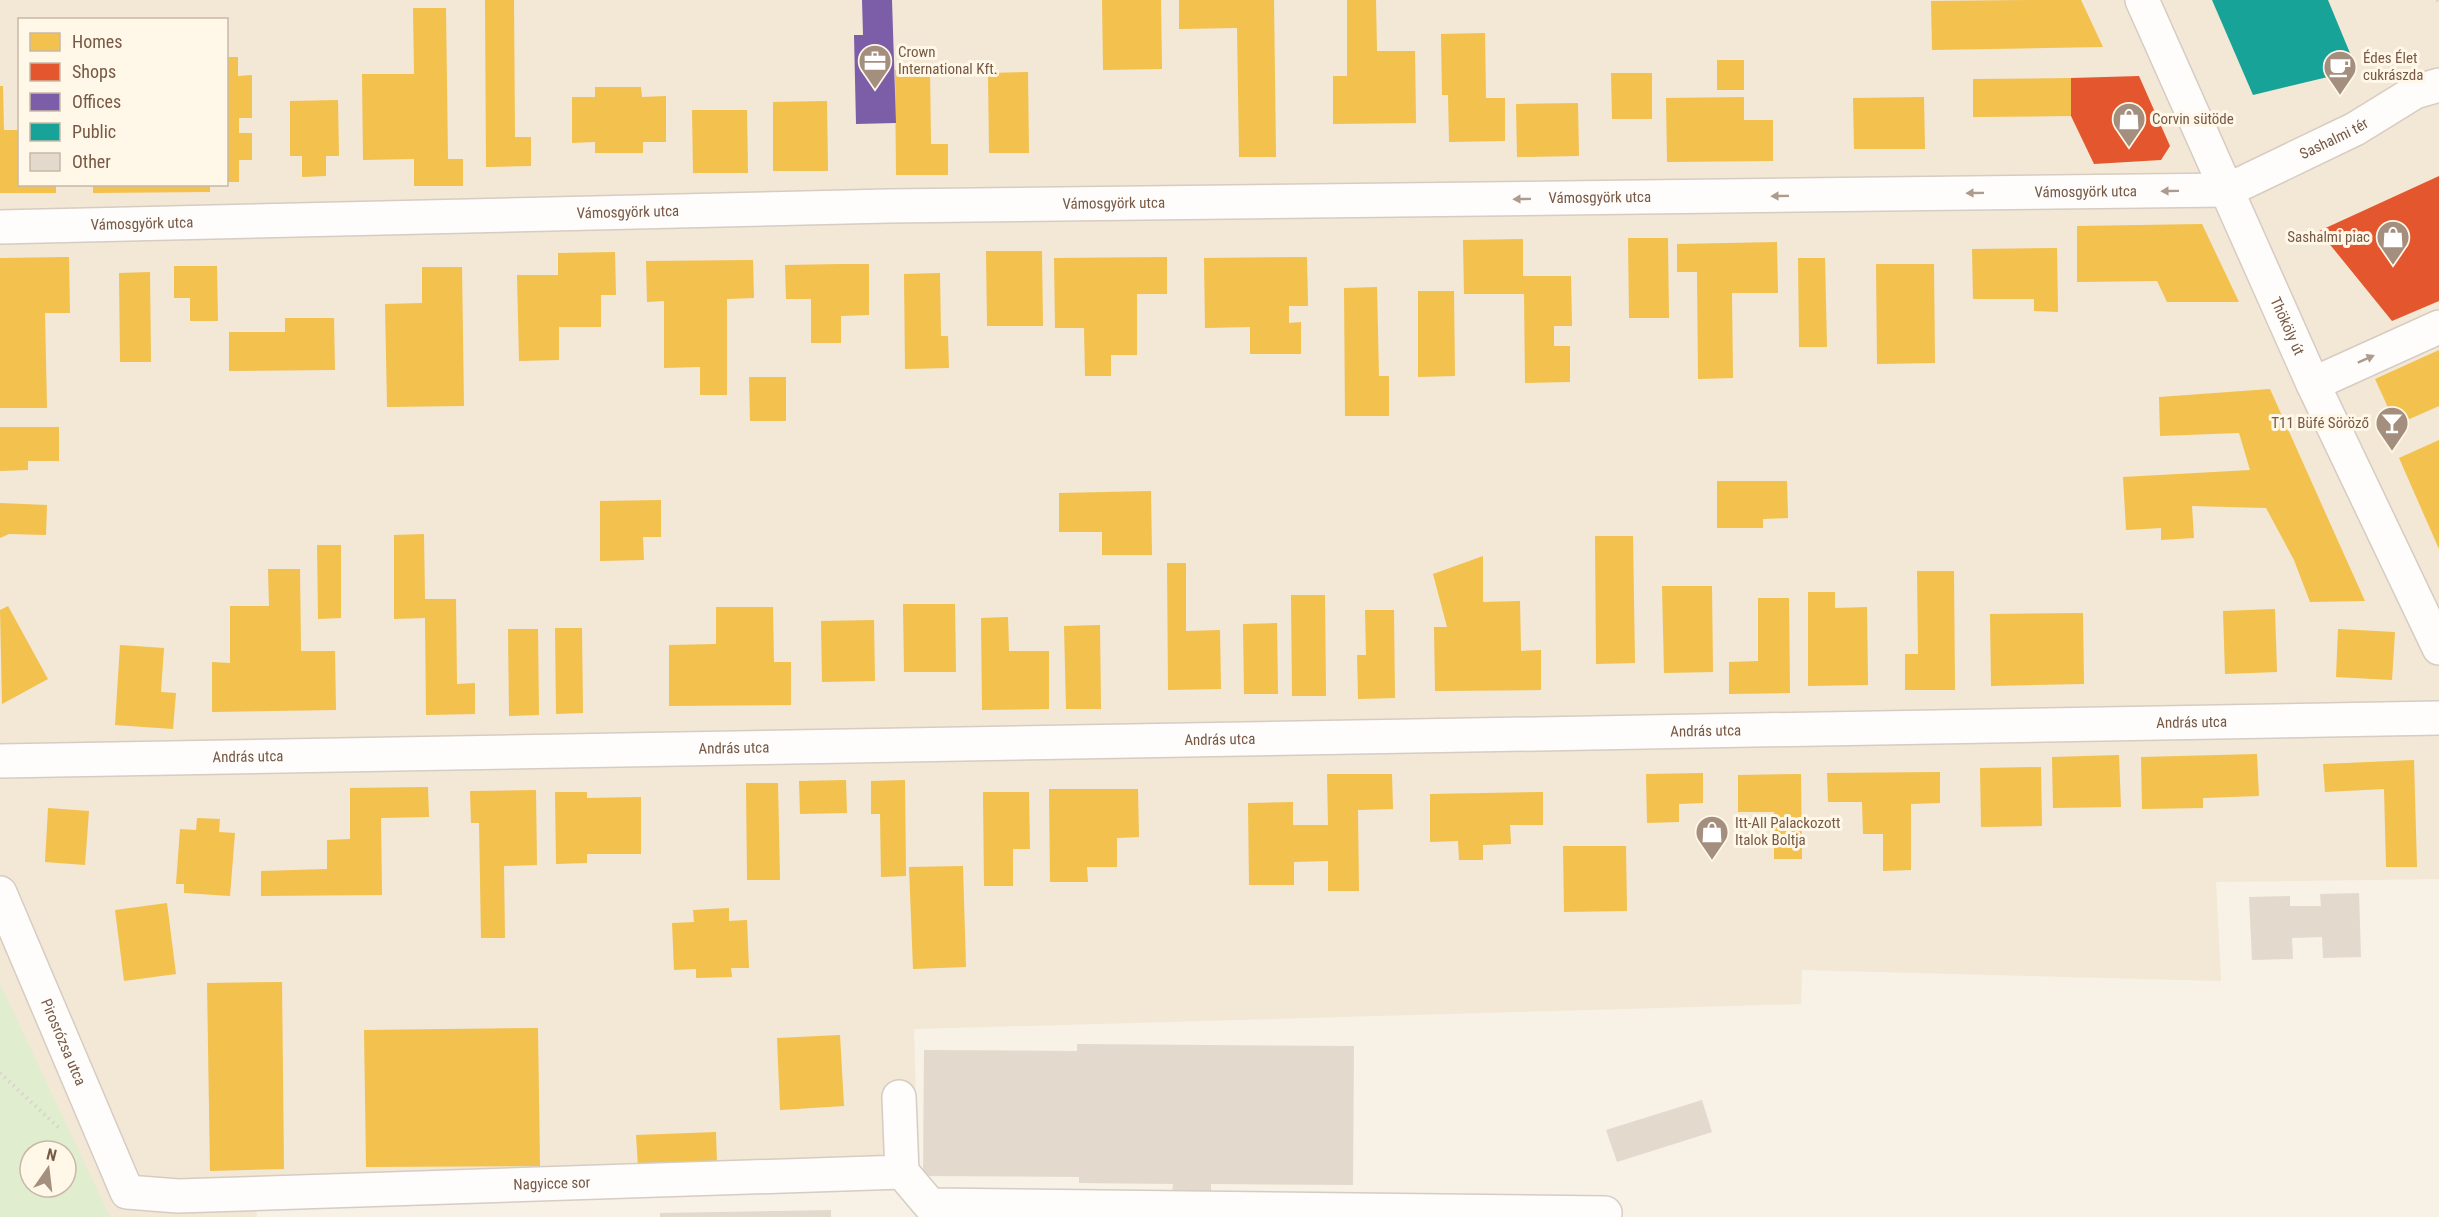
<svg xmlns="http://www.w3.org/2000/svg" width="2439" height="1217" font-family="'Roboto Condensed',sans-serif">
  <style>
    .residential { fill: #f3e7d5; fill-rule: evenodd }
    .green { fill: #e0eecf; fill-rule: evenodd }
    .homes { fill: #f2c14e }
    .shops { fill: #e4572e }
    .offices { fill: #7b5ea7 }
    .public { fill: #17a398 }
    .building { fill: #e4d9cd }
    .lines { fill: none; stroke-linecap: round; stroke-linejoin: round }
    .minor-casing { stroke: #d6ccc2; stroke-width: 36 }
    .path { stroke: #dad1ca; stroke-width: 4; stroke-dasharray: 1.5 4.5; stroke-linecap: butt }
    .minor { stroke: #fefdfb; stroke-width: 33 }
    .oneway { fill: #ad9b8e }
    .labels { text-anchor: middle; stroke-width: 6; stroke-linejoin: round; paint-order: stroke }
    .poi-label { font-size: 15px; fill: #775945; stroke: #fff7e7; text-anchor: start }
    .street-label { font-size: 15px; fill: #775945; stroke: #fff7e7 }
  </style>
  <rect width="100%" height="100%" fill="#f7f1e6"/>
  <!-- residential -->
  <path class="residential" d="M0,0H2439V879L2216,882L2221,981L1802,970L1801,1004L914,1029L918,1190L256,1204L257,1217H0ZM20,20H226V184H20ZM30,1151H66V1187H30Z"/>
  <!-- green -->
  <path class="green" d="M0,984L110,1217H0ZM30,1151H66V1187H30Z"/>
  <!-- homes -->
  <path class="homes" d="M485,0H514L515,137H531V166L486,167Z
    M1102,0H1161L1162,69L1103,70Z
    M1179,0H1274L1276,157H1239L1237,28L1179,29Z
    M1347,0H1376L1377,51H1415L1416,123L1333,124V76H1347Z
    M2027,0H2081L2103,47L1932,50L1931,1Z
    M413,8H446L448,159H463V186H414V159L363,160L362,74H414Z
    M1485,33L1486,98H1505V141L1449,142L1448,95H1442L1441,34Z
    M226,57H238V76L252,75V118H239V133H252V160H239V182H226Z
    M1717,60H1744V90H1717Z
    M930,69L931,144H948V175H896L895,70Z
    M1028,72L1029,153H989L988,73Z
    M1611,73H1652V119H1612Z
    M2071,78V116L1973,117V79Z
    M0,86H3L4,130H20V184H56V193H0Z
    M595,87H641L642,97L666,96V142H643V153H595V142L572,143V97H595Z
    M1744,97V120H1773V161L1667,162L1666,98Z
    M1924,97L1925,149H1854L1853,98Z
    M338,100L339,156H326V176L302,177V156H290V101Z
    M827,101L828,171H773V102Z
    M1578,103L1579,156L1517,157L1516,104Z
    M692,110H747L748,173H693Z
    M93,184H210V192L93,193Z
    M2202,224L2239,302H2167L2157,281L2077,282V226Z
    M1628,238H1668L1669,318H1629Z
    M1523,239V276H1571L1572,326H1554V346H1570V382L1525,383L1524,294H1464L1463,240Z
    M1777,242L1778,293H1732L1733,378L1698,379L1697,272H1677V244Z
    M2057,248L2058,312L2034,311V299H1973L1972,249Z
    M986,251H1042L1043,326H987Z
    M615,252L616,295H601V327H559V360L519,361L517,275H558V253Z
    M69,257L70,313H45L47,408H0V258Z
    M1167,257V294H1137V355H1111V376H1085L1084,328H1055L1054,258Z
    M1307,257L1308,306H1289V323L1301,322V354H1250V327L1205,328L1204,258Z
    M1798,258H1825L1827,347H1799Z
    M753,260L754,298L727,299V395H700V367L664,368V301L647,302L646,261Z
    M841,264H869V315L841,316V343H811V299H786L785,265Z
    M1876,264H1934L1935,363L1877,364Z
    M174,266H217L218,321H190V298H174Z
    M422,267H462L464,406L387,407L385,304L422,303Z
    M150,272L151,362H120L119,273Z
    M940,273L941,336H948L949,368L905,369L904,274Z
    M1377,287L1379,376H1389V416H1345L1344,288Z
    M1418,291H1454L1455,376L1418,377Z
    M285,318H334L335,370L229,371V332H285Z
    M2439,350V406L2396,425L2375,379Z
    M749,377H786V421H750Z
    M2270,389L2338,541L2365,601L2310,602L2294,560L2266,508L2192,506L2194,538L2161,540V528L2126,530L2123,477L2250,470L2239,433L2160,436L2159,397Z
    M0,427H59V461H28V470L0,471Z
    M2439,440V549L2399,458Z
    M1717,481H1787L1788,518L1763,519V528H1717Z
    M1151,491L1152,555H1102V532H1059V493Z
    M661,500V537H643L644,560L600,561V501Z
    M0,503L47,505L46,535L9,534L0,538Z
    M424,534L425,599H456L457,684L475,683V714L426,715L425,618L394,619V535Z
    M1595,536H1633L1635,663L1596,664Z
    M317,545H341V618L318,619Z
    M1483,556V602L1520,601L1521,651L1541,650V690L1435,691L1434,627H1447L1433,574Z
    M1167,563H1186V631L1220,630L1221,689L1168,690Z
    M268,569H300L301,651H335L336,710L212,712V662L230,663V606H269Z
    M1917,571H1954L1955,690H1905V654H1918Z
    M1662,586H1712L1713,672L1664,673Z
    M1808,592H1835V608L1867,607L1868,685L1808,686Z
    M1291,595H1325L1326,696H1292Z
    M1758,598H1789L1790,693L1729,694V662L1758,661Z
    M903,604H955L956,672H904Z
    M8,606L48,679L2,704L0,610Z
    M716,607H773L774,662H791V705L669,706V645L716,644Z
    M2275,609L2277,672L2225,674L2223,611Z
    M1365,610H1394L1395,698L1358,699L1357,655H1366Z
    M2083,613L2084,684L1991,686L1990,614Z
    M1008,617L1009,651H1049V709L982,710L981,618Z
    M874,620L875,681L822,682L821,621Z
    M1277,623L1278,694H1244L1243,624Z
    M1100,625L1101,709H1066L1064,626Z
    M555,628H582L583,713L556,714Z
    M508,629H538L539,715L509,716Z
    M2338,629L2395,632L2392,680L2336,677Z
    M120,645L164,648L161,692L176,693L173,729L115,725Z
    M2257,754L2259,796L2203,798V808L2142,809L2141,757Z
    M2119,755L2121,807L2053,808L2052,757Z
    M2414,760L2417,867H2386L2384,789L2325,792L2323,764Z
    M2041,767L2042,826L1981,827L1980,768Z
    M1940,772V803L1911,804V870L1883,871V834H1863L1862,802H1828L1827,773Z
    M1703,773V803L1679,804V822L1647,823L1646,774Z
    M1327,774H1392L1393,809L1358,810L1359,891H1328V861L1294,862V885H1249L1248,803L1293,802V825H1328Z
    M1801,774L1802,859H1774V812H1738V775Z
    M846,780L847,813L800,814L799,781Z
    M905,780L906,876L881,877L880,814H871V781Z
    M746,783H778L780,880H747Z
    M428,787L429,817L381,818L382,895L261,896V871L327,869V840L350,839V788Z
    M1049,789H1138L1139,837L1117,838V867H1087L1088,882H1050Z
    M536,790L537,865L504,866L505,938H481L479,823H471L470,791Z
    M555,792H587V798L641,797V854H587V863L556,864Z
    M983,792H1029L1030,849H1013V886H984Z
    M1543,792V825H1510L1511,844L1483,845V860H1459L1458,841L1430,842V794Z
    M48,808L89,811L85,865L45,862Z
    M197,818L220,819L219,832L235,833L230,896L184,893V884H176L180,829L196,830Z
    M1563,846H1626L1627,911L1564,912Z
    M963,866L966,967L913,969L909,867Z
    M167,903L176,974L124,981L115,910Z
    M729,908V921L747,920L749,968H731L732,977L696,978V969L674,970L672,923L694,922L693,910Z
    M282,982L284,1169L210,1171L207,983Z
    M538,1028L540,1166L366,1167L364,1030Z
    M840,1035L844,1106L780,1110L777,1038Z
    M716,1132L717,1164L638,1167L636,1135Z"/>
  <!-- shops -->
  <path class="shops" d="M2139,76L2170,146L2161,160L2094,164L2071,116V78Z
    M2439,176V301L2392,321L2319,231Z"/>
  <!-- offices -->
  <path class="offices" d="M862,0H892L896,123L856,124L854,35H863Z"/>
  <!-- public -->
  <path class="public" d="M2212,0H2328L2357,70L2253,95Z"/>
  <!-- building -->
  <path class="building" d="M2359,893L2361,957L2323,958L2322,937L2292,938L2293,959L2252,960L2249,897L2290,896V906H2321L2320,894Z
    M1077,1044L1354,1046L1353,1185L1211,1184V1195H1172L1173,1184L1079,1183V1177L923,1176L924,1050L1077,1051Z
    M1702,1100L1712,1132L1617,1162L1606,1130Z
    M831,1210V1217H660V1213Z"/>
  <g class="lines">
    <!-- minor casing -->
    <g class="minor-casing">
      <g id="minor">
        <path id="s1" d="M2142,0L2313,384L2439,648"/>
        <path id="s2" d="M0,227L888,206L2228,190L2355,129L2415,92L2439,85"/>
        <path d="M2313,384L2439,327"/>
        <path id="s3" d="M0,761L2439,718"/>
        <path id="s4" d="M0,893L127,1192L178,1196L902,1172L899,1097"/>
        <path d="M902,1172L930,1205L1605,1213"/>
      </g>
    </g>
    <!-- path -->
    <path class="path" d="M2437,0L2439,3
      M0,1073L59,1128"/>
    <!-- minor -->
    <use href="#minor" class="minor"/>
  </g>
  <!-- one-way arrows -->
  <defs><path id="oneway-solid" d="M-6-.8H1V-3.2L6.5 0L1 3.2V.8H-6Z" transform="scale(1.5)"/></defs>
  <g class="oneway">
    <use href="#oneway-solid" transform="translate(2170 191) rotate(179)"/>
    <use href="#oneway-solid" transform="translate(1975 193) rotate(179)"/>
    <use href="#oneway-solid" transform="translate(1780 196) rotate(179)"/>
    <use href="#oneway-solid" transform="translate(1522 199) rotate(179)"/>
    <use href="#oneway-solid" transform="translate(2366 359) rotate(-24)"/>
  </g>
  <!-- icons -->
  <defs>
    <g id="office-pin" transform="scale(1.725)"><path d="M0 17L-7.5 6A9.5 9.5 0 1 1 7.5 6Z" fill="#a48e7d" stroke="#fff7e7"/><path d="M-6-3h4V-5.5h4V-3h4V5H-6ZM-1-4.5V-3h2v-1.5ZM-6 0V1H6V0Z" fill="#fff"/></g>
    <g id="cafe-pin" transform="scale(1.725)"><path d="M0 17L-7.5 6A9.5 9.5 0 1 1 7.5 6Z" fill="#a48e7d" stroke="#fff7e7"/><path d="M-5.5-4.5H6V0H3Q3 3.5 0 3.5H-2.5Q-5.5 3.5-5.5 0ZM3-3.2v2h1.7v-2ZM-6 4.5H4V6H-6Z" fill="#fff"/></g>
    <g id="shop-pin" transform="scale(1.725)"><path d="M0 17L-7.5 6A9.5 9.5 0 1 1 7.5 6Z" fill="#a48e7d" stroke="#fff7e7"/><path d="M-5-2.5h2.3a2.7 3.5 0 0 1 5.4 0H5L5.5 6h-11ZM-1.5-2.5h3a1.5 2.3 0 0 0-3 0Z" fill="#fff"/></g>
    <g id="bar-pin" transform="scale(1.725)"><path d="M0 17L-7.5 6A9.5 9.5 0 1 1 7.5 6Z" fill="#a48e7d" stroke="#fff7e7"/><path d="M-6-5H6L.8 .8V4.5H3.5V6h-7V4.5H-.8V.8Z" fill="#fff"/></g>
  </defs>
  <g fill-rule="evenodd">
    <use href="#office-pin" x="875" y="61"/>
    <use href="#cafe-pin" x="2340" y="67"/>
    <use href="#shop-pin" x="2129" y="119"/>
    <use href="#shop-pin" x="2393" y="237"/>
    <use href="#bar-pin" x="2392" y="423"/>
    <use href="#shop-pin" x="1712" y="832"/>
  </g>
  <g class="labels">
    <!-- poi labels -->
    <g class="poi-label">
      <text x="898" y="57">Crown<tspan x="898" dy="17">International Kft.</tspan></text>
      <text x="2363" y="63">Édes Élet<tspan x="2363" dy="17">cukrászda</tspan></text>
      <text x="2152" y="124">Corvin sütöde</text>
      <text x="2370" y="242" text-anchor="end">Sashalmi piac</text>
      <text x="2369" y="428" text-anchor="end">T11 Büfé Söröző</text>
      <text x="1735" y="828">Itt-All Palackozott<tspan x="1735" dy="17">Italok Boltja</tspan></text>
    </g>
    <!-- street labels -->
    <g class="street-label">
      <text dy="5" stroke="none"><textPath href="#s2" startOffset="2346">Sashalmi tér</textPath></text>
      <text dy="5" stroke="none"><textPath href="#s2" startOffset="2086">Vámosgyörk utca</textPath></text>
      <text dy="5" stroke="none"><textPath href="#s2" startOffset="1600">Vámosgyörk utca</textPath></text>
      <text dy="5" stroke="none"><textPath href="#s2" startOffset="1114">Vámosgyörk utca</textPath></text>
      <text dy="5" stroke="none"><textPath href="#s2" startOffset="628">Vámosgyörk utca</textPath></text>
      <text dy="5" stroke="none"><textPath href="#s2" startOffset="142">Vámosgyörk utca</textPath></text>
      <text dy="5" stroke="none"><textPath href="#s1" startOffset="357">Thököly út</textPath></text>
      <text dy="5" stroke="none"><textPath href="#s3" startOffset="2192">András utca</textPath></text>
      <text dy="5" stroke="none"><textPath href="#s3" startOffset="1706">András utca</textPath></text>
      <text dy="5" stroke="none"><textPath href="#s3" startOffset="1220">András utca</textPath></text>
      <text dy="5" stroke="none"><textPath href="#s3" startOffset="734">András utca</textPath></text>
      <text dy="5" stroke="none"><textPath href="#s3" startOffset="248">András utca</textPath></text>
      <text dy="5" stroke="none"><textPath href="#s4" startOffset="162">Pirosrózsa utca</textPath></text>
      <text dy="5" stroke="none"><textPath href="#s4" startOffset="750">Nagyicce sor</textPath></text>
    </g>
  </g>
  <!-- legend -->
  <rect x="18" y="18" width="210" height="168" fill="#fff7e7" stroke="#c9b8a6" stroke-width="1.5"/>
  <rect x="30" y="33" width="30" height="18" fill="#f2c14e" stroke="#c9b8a6" stroke-width="1.5"/>
  <text x="72" y="48" font-size="18" fill="#775945">Homes</text>
  <rect x="30" y="63" width="30" height="18" fill="#e4572e" stroke="#c9b8a6" stroke-width="1.5"/>
  <text x="72" y="78" font-size="18" fill="#775945">Shops</text>
  <rect x="30" y="93" width="30" height="18" fill="#7b5ea7" stroke="#c9b8a6" stroke-width="1.5"/>
  <text x="72" y="108" font-size="18" fill="#775945">Offices</text>
  <rect x="30" y="123" width="30" height="18" fill="#17a398" stroke="#c9b8a6" stroke-width="1.5"/>
  <text x="72" y="138" font-size="18" fill="#775945">Public</text>
  <rect x="30" y="153" width="30" height="18" fill="#e4d9cd" stroke="#c9b8a6" stroke-width="1.5"/>
  <text x="72" y="168" font-size="18" fill="#775945">Other</text>
  <!-- north arrow -->
  <g transform="translate(48 1169) rotate(14)"><circle r="28" fill="#fff7e7" stroke="#c9b8a6" stroke-width="1.5"/>
  <path d="M0-4.5L10 22L0 15L-10 22Z" fill="#a48e7d"/>
  <text y="-9" font-size="16" font-weight="bold" text-anchor="middle" fill="#775945">N</text>
  </g>
</svg>
